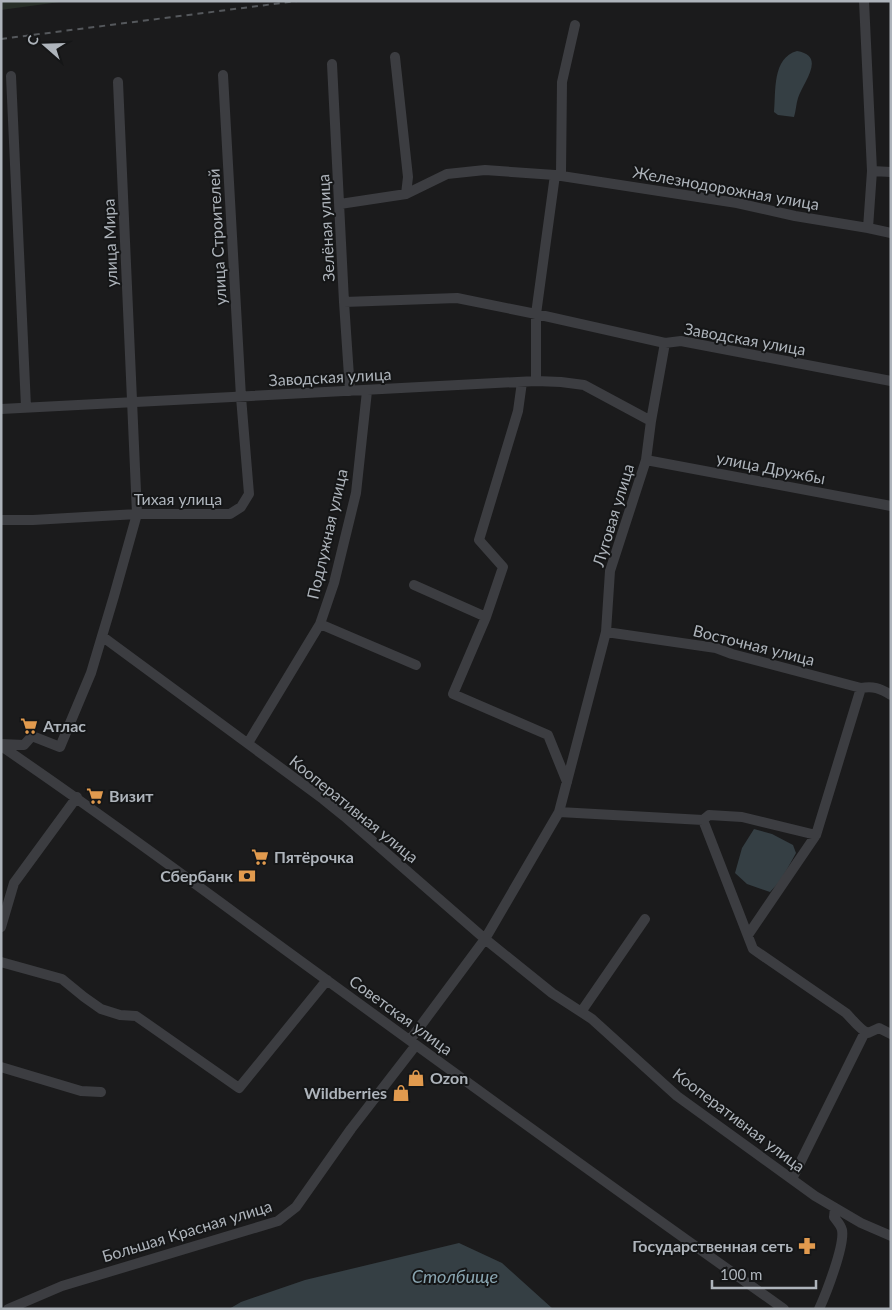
<svg xmlns="http://www.w3.org/2000/svg" width="892" height="1310" font-family="Lato,sans-serif">
  <style>
    .green { fill: #272e27 }
    .water { fill: #353f44 }
    .lines { fill: none; stroke-linecap: round; stroke-linejoin: round }
    .minor { stroke: #3c3d41; stroke-width: 10 }
    .rail { stroke: #55585c; stroke-width: 2; stroke-dasharray: 6 5; stroke-linecap: butt }
    .labels { text-anchor: middle; stroke-width: 4; stroke-linejoin: round; paint-order: stroke }
    .street-label { font-size: 16px; fill: #aeb4bb; stroke: #151617 }
    .poi-label { font-size: 16px; font-weight: bold; fill: #aeb4bb; stroke: #151617; text-anchor: start }
    .water-label { font-size: 18px; font-style: italic; fill: #89a5b1; stroke: #151617 }
  </style>
  <rect width="100%" height="100%" fill="#1b1b1c"/>
  <!-- green -->
  <path class="green" d="M1,1H67L1,10Z"/>
  <!-- water -->
  <path class="water" d="M797,51C827,56 803,82 798,98C796,104 796,111 794,117L778,115L774,112C776,91 772,58 797,51Z
    M754,829L772,834L793,845L796,853L781,880L770,892L747,884L735,873L742,848Z
    M459,1243L502,1263L553,1309H229L241,1302L305,1280Z"/>
  <g class="lines">
    <!-- minor -->
    <path class="minor" d="M864,1L872,171L868,228
      M395,57L408,177L406,194L447,174L485,170L555,175L737,203L795,216L868,228L891,233
      M332,64L344,302L350,391
      M11,76L26,407
      M872,171L891,172
      M340,204L406,194
      M344,302L457,298L536,314L665,343L681,341L891,381
      M536,381V314L555,175L561,173L562,82L575,25
      M522,382L518,411L479,540L503,567L486,617L453,694L548,735L567,782
      M1,409L536,381L561,382L584,385L651,421
      M646,460L891,506
      M1,520H33L137,514H230L241,507L249,494L241,397L223,75
      M414,585L486,617
      M320,624L416,665
      M606,632L716,648L732,654L861,688C873,686 880,688 891,695
      M103,637L323,799L344,816L485,939L552,993L592,1019L677,1096L815,1196L861,1223L891,1236
      M248,743L320,624L334,583L356,493L367,391
      M1,744L24,745L32,736L60,747L91,673L114,596L137,514L118,82
      M1,746C112,821 219,902 328,981C479,1091 631,1201 784,1309
      M559,812L703,820L753,949L846,1013C852,1019 861,1031 868,1033L879,1028L891,1034
      M703,820L709,815L742,817L816,835
      M1,927L14,883L77,797
      M748,935L816,835L861,688
      M1,962L62,979L84,997L101,1009L120,1015L136,1016L239,1088L327,980
      M581,1012L645,919
      M410,1040L485,939L559,812L606,632L610,571L646,460L651,421L665,343
      M1,1067L81,1091L101,1092
      M792,1179L865,1032
      M8,1309L62,1286L278,1221L296,1207L351,1129L416,1045
      M819,1309C826,1294 845,1245 842,1230C841,1225 837,1221 834,1217L835,1208"/>
    <!-- rail -->
    <path class="rail" d="M1,39L297,1"/>
  </g>
  <!-- icons -->
  <defs>
    <g id="supermarket-bare" transform="scale(1.35)"><path d="M-6-5.5h2.5l.6 2H6L4.5 2H-2.5L-4.4-4H-6ZM-1.5 3.2a1.3 1.3 0 1 0 .1 0ZM3 3.2a1.3 1.3 0 1 0 .1 0Z" fill="#e19a4e" stroke="#151617" stroke-width="2.5" paint-order="stroke"/></g>
    <g id="bank-bare" transform="scale(1.35)"><path d="M-6-4H6V4H-6ZM0-2.3a2.3 2.3 0 1 0 0 4.6a2.3 2.3 0 1 0 0-4.6Z" fill="#e19a4e" stroke="#151617" stroke-width="2.5" paint-order="stroke"/></g>
    <g id="shop-bare" transform="scale(1.35)"><path d="M-5-2.5h2.3a2.7 3.5 0 0 1 5.4 0H5L5.5 6h-11ZM-1.5-2.5h3a1.5 2.3 0 0 0-3 0Z" fill="#e19a4e" stroke="#151617" stroke-width="2.5" paint-order="stroke"/></g>
    <g id="pharmacy-bare" transform="scale(1.35)"><path d="M-2-6h4v4h4v4h-4v4h-4v-4h-4v-4h4Z" fill="#e19a4e" stroke="#151617" stroke-width="2.5" paint-order="stroke"/></g>
  </defs>
  <g fill-rule="evenodd">
    <use href="#supermarket-bare" x="29" y="726"/>
    <use href="#supermarket-bare" x="95" y="796"/>
    <use href="#supermarket-bare" x="260" y="857"/>
    <use href="#bank-bare" x="247" y="876"/>
    <use href="#shop-bare" x="416" y="1078"/>
    <use href="#shop-bare" x="401" y="1093"/>
    <use href="#pharmacy-bare" x="807" y="1246"/>
  </g>
  <g class="labels">
    <!-- street labels -->
    <g class="street-label">
      <text transform="translate(726 188) rotate(10)" y="6">Железнодорожная улица</text>
      <text transform="translate(326 228) rotate(-93)" y="6">Зелёная улица</text>
      <text transform="translate(217 237) rotate(-93)" y="6">улица Строителей</text>
      <text transform="translate(110 243) rotate(-92)" y="6">улица Мира</text>
      <text transform="translate(745 339) rotate(10)" y="6">Заводская улица</text>
      <text transform="translate(330 377) rotate(-3)" y="6">Заводская улица</text>
      <text transform="translate(771 468) rotate(11)" y="6">улица Дружбы</text>
      <text x="178" y="505">Тихая улица</text>
      <text transform="translate(613 515) rotate(-73)" y="6">Луговая улица</text>
      <text transform="translate(327 534) rotate(-77)" y="6">Подлужная улица</text>
      <text transform="translate(754 645) rotate(14)" y="6">Восточная улица</text>
      <text transform="translate(354 809) rotate(39)" y="6">Кооперативная улица</text>
      <text transform="translate(401 1015) rotate(36)" y="6">Советская улица</text>
      <text transform="translate(739 1120) rotate(37)" y="6">Кооперативная улица</text>
      <text transform="translate(187 1231) rotate(-17)" y="6">Большая Красная улица</text>
    </g>
    <!-- poi labels -->
    <g class="poi-label">
      <text x="43" y="732">Атлас</text>
      <text x="109" y="802">Визит</text>
      <text x="274" y="863">Пятёрочка</text>
      <text x="233" y="882" text-anchor="end">Сбербанк</text>
      <text x="430" y="1084">Ozon</text>
      <text x="387" y="1099" text-anchor="end">Wildberries</text>
      <text x="793" y="1252" text-anchor="end">Государственная сеть</text>
    </g>
    <!-- water labels -->
    <g class="water-label">
      <text x="455" y="1283">Столбище</text>
    </g>
  </g>
  <!-- border -->
  <rect width="892" height="1310" fill="none" stroke="#aeb4bb" stroke-width="5"/>
  <!-- north arrow -->
  <g transform="translate(45 45) rotate(290)" stroke="#151617" stroke-width="4" paint-order="stroke">
  <path d="M0-4L9 19L0 12L-9 19Z" fill="#aeb4bb"/>
  <text y="-8" font-size="14" font-weight="bold" text-anchor="middle" fill="#aeb4bb">С</text>
  </g>
  <!-- scale -->
  <path d="M712 1280v8h104v-8" fill="none" stroke="#aeb4bb" stroke-width="2.5"/>
  <text x="720" y="1280" font-size="15" fill="#aeb4bb" stroke="#151617" stroke-width="4" paint-order="stroke">100 m</text>
</svg>
